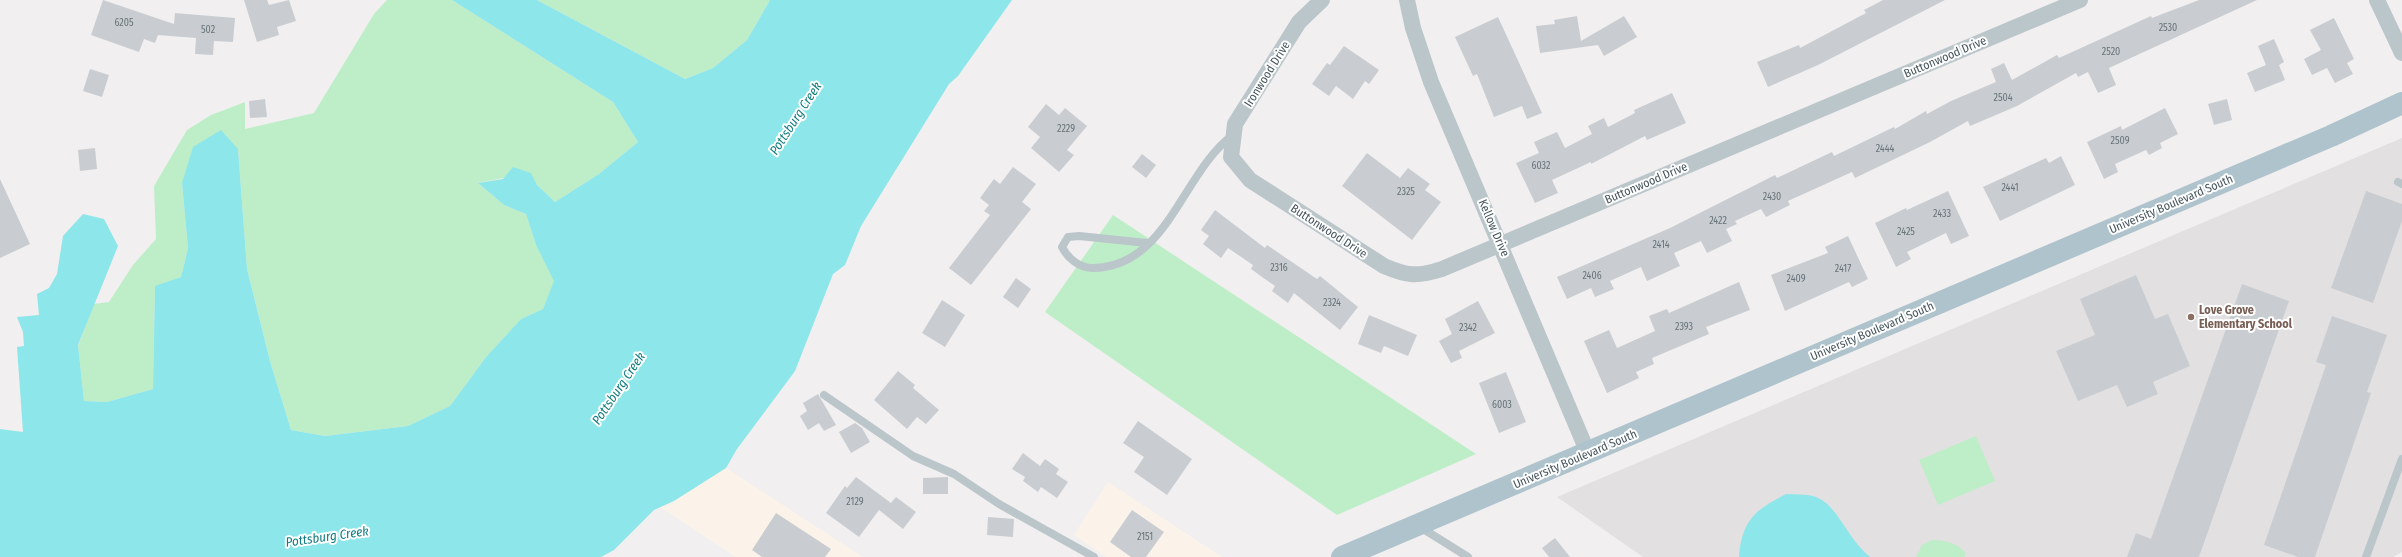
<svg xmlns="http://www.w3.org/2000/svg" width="2402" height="557" font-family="'Fira Sans Condensed',sans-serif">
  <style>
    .commercial { fill: #fbf3e9 }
    .education { fill: #e2e0e1 }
    .green { fill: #beeec8 }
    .water { fill: #8de6e9 }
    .building { fill: #c9cdd1 }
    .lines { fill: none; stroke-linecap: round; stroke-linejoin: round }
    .service { stroke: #bbc6cb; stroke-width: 8 }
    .minor { stroke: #bbc6cb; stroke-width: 16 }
    .primary { stroke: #afc3cd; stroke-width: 22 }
    .education-dot { fill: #8d6e63; stroke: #fff; stroke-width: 1.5 }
    .labels { text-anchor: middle; stroke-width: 4; stroke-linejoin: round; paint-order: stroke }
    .number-label { font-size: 10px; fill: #687479 }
    .street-label { font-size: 12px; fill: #47565c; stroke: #fff }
    .education-label { font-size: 12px; font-weight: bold; fill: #785e54; stroke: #fff; text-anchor: start }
    .water-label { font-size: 13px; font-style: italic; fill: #117d81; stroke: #fff }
  </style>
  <rect width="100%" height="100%" fill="#f1efef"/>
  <!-- commercial -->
  <path class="commercial" d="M726,468L863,557H736L660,507Z
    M1108,482L1222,557H1107L1074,535Z"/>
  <!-- education -->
  <path class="education" d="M2402,138V552L2393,557H1643L1557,497Z"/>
  <!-- green -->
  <path class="green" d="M387,0H452L613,102L638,142L599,174L555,202L537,185L530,173L478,183L504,205L526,214L536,245L555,281L543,309L521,319L486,357L450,406L408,426L325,436L291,430L270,361L247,269L238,149L182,183L188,248L181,277L155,287L153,389L107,402L84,401L78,346L94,304L109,302L133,265L156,239L154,186L187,130L211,115L245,102V129L314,113L374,14Z
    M537,0H770L747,40L713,68L685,79Z
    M1113,215L1476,454L1337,515L1045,312Z
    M1976,436L1995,481L1938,505L1919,460Z
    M1932,540C1943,540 1960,543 1966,554L1964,557H1916L1922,545Z"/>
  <!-- water -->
  <path class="water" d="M452,0H537L685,79L713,68L747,40L770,0H1012L958,76L949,84L861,226L845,265L833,274L795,371L737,449L726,468L674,501L654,510L614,550L601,557H0V429L23,432L17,347L24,346L23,332L17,317L39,315L37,294L49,288L57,274L63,236L83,214L104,219L118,246L78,345L84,401L107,402L153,389L155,286L181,277L188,248L182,183L193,147L221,130L238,149L247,269L270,361L291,430L325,436L408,426L450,406L486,357L521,319L543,309L554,281L536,245L526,214L504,205L478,183L503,179L513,167L531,173L537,185L555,202L599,174L638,142L613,102Z
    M1786,494C1797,495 1810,493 1820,499C1838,508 1850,542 1870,557H1739C1742,520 1755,510 1786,494Z"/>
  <!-- building -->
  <path class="building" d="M103,0L174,24L175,13L235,18L233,42L214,41L213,55L195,54L196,38L158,35L155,43L144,39L139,52L91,35Z
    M244,0H267L269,5L289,0L296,21L277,27L279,35L257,42Z
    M1883,0H1945L1818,65L1768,87L1757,62L1799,45L1800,48L1866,13L1864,10Z
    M2199,0H2257L2109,68L2116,85L2098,93L2088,72L2078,77L2076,73L2017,106L1970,126L1968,121L1930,142L1855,178L1852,172L1788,201L1790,205L1766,217L1761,209L1735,221L1737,224L1726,229L1732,241L1707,253L1701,241L1674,253L1680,266L1647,281L1641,267L1610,281L1614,289L1595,297L1591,288L1567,299L1557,277L1670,228L1775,175L1777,178L1832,152L1834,156L1894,127L1895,129L1926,111L1927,114L1951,101L1996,82L1991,69L2004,63L2012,80L2057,55L2059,58L2151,16L2152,18Z
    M1577,16L1581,41L1624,16L1637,37L1604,56L1598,45L1540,53L1536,26L1555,24L1554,20Z
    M1498,17L1542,113L1527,119L1522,106L1494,117L1477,74L1473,76L1455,37Z
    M2334,18L2354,59L2347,63L2353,74L2335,83L2327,68L2312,75L2304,59L2321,50L2310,30Z
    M2274,39L2284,62L2279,65L2285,80L2255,92L2247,73L2266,65L2258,46Z
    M1344,46L1379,70L1369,84L1365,81L1353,99L1336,86L1329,96L1312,84L1327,63L1330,65Z
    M90,69L109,75L102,97L83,91Z
    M1672,93L1686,123L1647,140L1645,136L1591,164V162L1552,180L1558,193L1535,203L1516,163L1539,153L1534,142L1557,132L1565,148L1592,134L1588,126L1604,118L1608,127L1635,113L1634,110Z
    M265,99L267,117L250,118L249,101Z
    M2227,99L2232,120L2214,125L2208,104Z
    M1046,104L1059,115L1065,108L1087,126L1067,150L1074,155L1059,172L1031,148L1040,137L1028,127Z
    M2165,108L2178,134L2160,143L2162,148L2149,155L2146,150L2115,164L2118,172L2104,179L2087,142L2121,126L2122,130Z
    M95,148L97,169L80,171L78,150Z
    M1367,153L1400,178L1408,168L1430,184L1425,190L1441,202L1412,240L1342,186Z
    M1142,154L1156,165L1146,178L1132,167Z
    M2061,156L2075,185L2000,221L1983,187L2046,158L2049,163Z
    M1013,167L1036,184L1022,202L1031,209L971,285L949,268L990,215L984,211L989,205L980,198L994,179L1000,184Z
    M0,179L30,244L0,258Z
    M1948,191L1969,236L1951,244L1946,233L1907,252L1911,259L1896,267L1875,223L1906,208L1907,210Z
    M2366,191L2402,204V221L2373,303L2331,288Z
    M1215,210L1265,248L1267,245L1317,279L1320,276L1358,307L1340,330L1294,293L1288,303L1272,291L1275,286L1251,269L1253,265L1228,248L1221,258L1203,244L1209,236L1201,230Z
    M1848,236L1868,279L1852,287L1849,282L1785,311L1771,275L1828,253L1825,247Z
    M2136,275L2155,319L2168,314L2190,366L2153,382L2158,394L2127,407L2117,385L2078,401L2056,351L2095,335L2080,299Z
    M1016,278L1031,289L1018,308L1003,297Z
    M1739,282L1750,310L1706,327L1709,334L1652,358L1654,364L1636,372L1639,378L1607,393L1584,341L1609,330L1617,348L1655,331L1649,316L1667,309L1669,313Z
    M2242,284L2289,301L2199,557H2127L2136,533L2151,539Z
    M942,300L965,315L945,347L922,333Z
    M1478,301L1495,333L1459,351L1462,358L1451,363L1439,341L1452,334L1445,319Z
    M1369,315L1417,335L1408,356L1384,346L1381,353L1358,344Z
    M2332,316L2387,335L2367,392L2371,393L2315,557H2298L2264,545L2326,365L2316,362Z
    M898,371L915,385L913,388L939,410L926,424L917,417L907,429L874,400Z
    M1506,372L1526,422L1499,433L1479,383Z
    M818,394L836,425L824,431L819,423L808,430L800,416L807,411L803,403Z
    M1138,421L1192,459L1167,495L1134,472L1144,457L1123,443Z
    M855,423L862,428L870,442L851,453L839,432Z
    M1023,453L1040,466L1045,459L1059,469L1056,474L1068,482L1057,498L1041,487L1038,492L1023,481L1025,477L1012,469Z
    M856,477L891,503L896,497L916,512L903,529L879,510L859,537L826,513L845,486L847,488Z
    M948,477V494H923V478Z
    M1132,510L1164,532L1146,557H1131L1110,542Z
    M776,513L831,549L825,557H762L752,550Z
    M988,517L1014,519L1013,537L987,535Z
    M1555,538L1570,557H1549L1542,548Z"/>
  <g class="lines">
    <!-- service -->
    <path class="service" d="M2398,182L2402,184
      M1147,243L1079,236L1068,237L1062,247C1068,259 1080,268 1093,268C1168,267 1182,172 1233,135
      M824,395L913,456L954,474L999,504L1094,557
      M1420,527L1468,557
      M2366,557L2402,459"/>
    <!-- minor -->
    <path class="minor" d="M1322,0L1299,22L1235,124L1231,157L1250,180L1384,266C1407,276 1417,277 1442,269L2080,0
      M1407,0L1413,28L1431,82L1588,453
      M2377,0L2402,53"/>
    <!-- primary -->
    <path class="primary" d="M1342,557L2331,136L2402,103"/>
  </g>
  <!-- markers -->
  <circle class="education-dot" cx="2191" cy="317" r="4"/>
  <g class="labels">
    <!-- number labels -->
    <g class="number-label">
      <text x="124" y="26">6205</text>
      <text x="2168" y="31">2530</text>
      <text x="208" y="33">502</text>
      <text x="2111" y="55">2520</text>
      <text x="2003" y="101">2504</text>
      <text x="1066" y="132">2229</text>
      <text x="2120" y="144">2509</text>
      <text x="1885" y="152">2444</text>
      <text x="1541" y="169">6032</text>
      <text x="2010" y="191">2441</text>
      <text x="1406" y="195">2325</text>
      <text x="1772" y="200">2430</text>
      <text x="1942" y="217">2433</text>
      <text x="1718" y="224">2422</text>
      <text x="1906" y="235">2425</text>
      <text x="1661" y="248">2414</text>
      <text x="1279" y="271">2316</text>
      <text x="1843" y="272">2417</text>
      <text x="1592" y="279">2406</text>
      <text x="1796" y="282">2409</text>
      <text x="1332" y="306">2324</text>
      <text x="1684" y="330">2393</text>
      <text x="1468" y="331">2342</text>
      <text x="1502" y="408">6003</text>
      <text x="855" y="505">2129</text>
      <text x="1145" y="540">2151</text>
    </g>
    <!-- street labels -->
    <g class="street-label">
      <text transform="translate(1945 57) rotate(-23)" y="4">Buttonwood Drive</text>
      <text transform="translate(1267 74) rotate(-58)" y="4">Ironwood Drive</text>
      <text transform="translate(1646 183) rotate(-23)" y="4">Buttonwood Drive</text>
      <text transform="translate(2171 204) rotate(-23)" y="4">University Boulevard South</text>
      <text transform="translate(1494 228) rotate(67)" y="4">Kellow Drive</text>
      <text transform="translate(1329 231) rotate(33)" y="4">Buttonwood Drive</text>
      <text transform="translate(1872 331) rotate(-23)" y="4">University Boulevard South</text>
      <text transform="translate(1575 459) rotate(-23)" y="4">University Boulevard South</text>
    </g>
    <!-- education labels -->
    <g class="education-label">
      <text x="2199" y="314">Love Grove<tspan x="2199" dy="14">Elementary School</tspan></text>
    </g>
    <!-- water labels -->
    <g class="water-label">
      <text transform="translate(795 118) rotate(-57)" y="5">Pottsburg Creek</text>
      <text transform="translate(618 388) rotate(-56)" y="5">Pottsburg Creek</text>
      <text transform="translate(327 536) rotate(-8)" y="5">Pottsburg Creek</text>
    </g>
  </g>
</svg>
